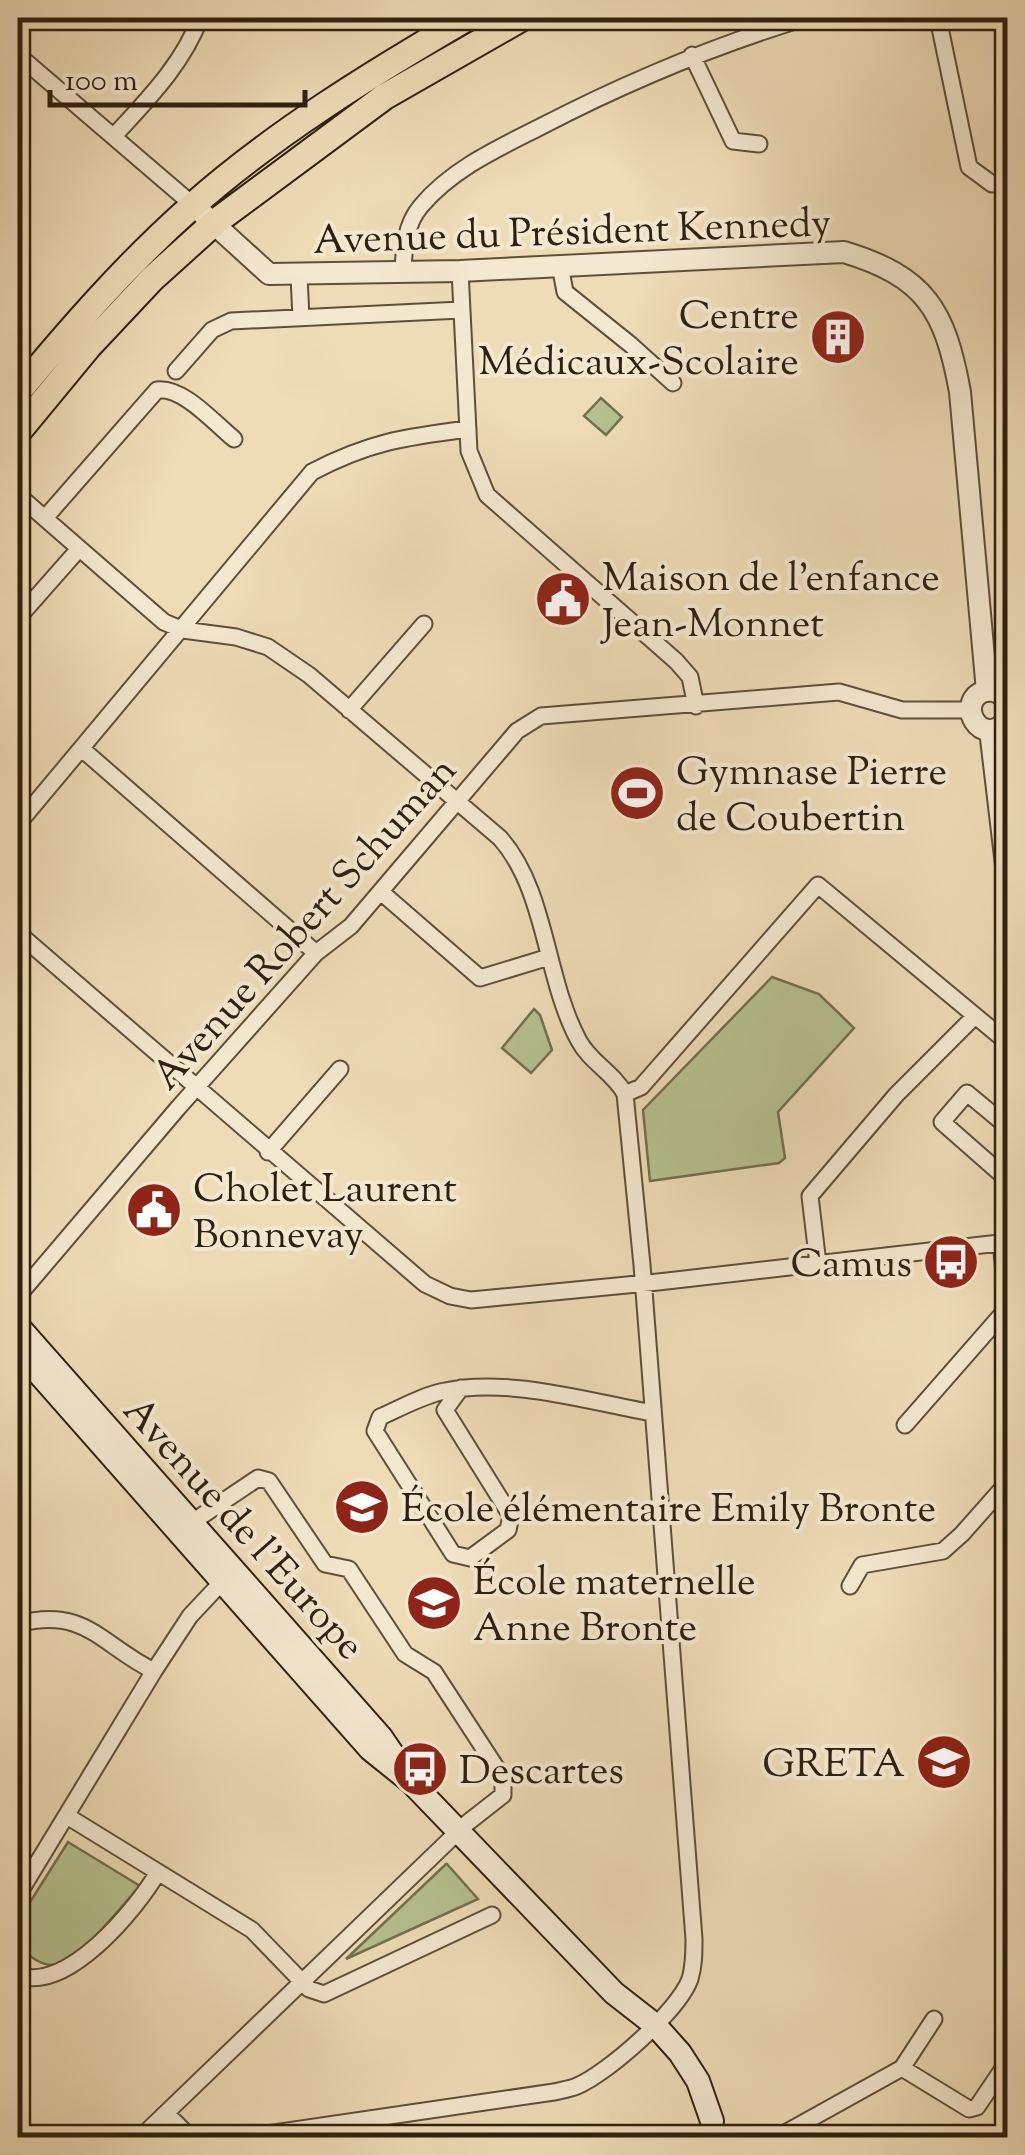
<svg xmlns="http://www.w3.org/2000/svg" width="1025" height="2155" font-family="'Sorts Mill Goudy',serif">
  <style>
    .green { fill: #b6c190; stroke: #727050; stroke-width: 2.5 }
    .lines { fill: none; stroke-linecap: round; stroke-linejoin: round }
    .minor-casing { stroke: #5e4f3a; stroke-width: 19 }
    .tertiary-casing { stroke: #5e4f3a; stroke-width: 24 }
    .secondary-casing { stroke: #2e2011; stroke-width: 26 }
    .primary-casing { stroke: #2e2011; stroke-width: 29 }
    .minor { stroke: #f4e8d0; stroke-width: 15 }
    .tertiary { stroke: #f4e8d0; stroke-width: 20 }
    .secondary { stroke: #f4e8d0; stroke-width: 22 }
    .primary { stroke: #eedcb7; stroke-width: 25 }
    .labels { text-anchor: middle; stroke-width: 8; stroke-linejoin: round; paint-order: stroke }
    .street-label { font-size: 40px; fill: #2e2011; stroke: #f4e8d0 }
    .poi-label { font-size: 40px; fill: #2e2011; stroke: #f4e8d0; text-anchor: start }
  </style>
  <rect width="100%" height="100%" fill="#eedcb7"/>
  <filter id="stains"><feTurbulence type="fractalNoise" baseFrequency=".002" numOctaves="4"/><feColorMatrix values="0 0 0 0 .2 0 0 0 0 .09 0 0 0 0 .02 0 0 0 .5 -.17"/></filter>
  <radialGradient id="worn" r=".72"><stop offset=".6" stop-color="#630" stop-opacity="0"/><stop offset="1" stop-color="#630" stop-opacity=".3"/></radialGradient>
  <!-- green -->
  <path class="green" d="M601,398L622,417L606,435L584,416Z
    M772,977L819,994L854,1028L778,1112L785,1158L779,1163L650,1181L643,1110Z
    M534,1009L540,1015L552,1050L531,1073L502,1048Z
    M68,1842L140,1886C122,1905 78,1964 52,1965C39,1965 28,1954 18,1947V1921Z
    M447,1864L478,1899L346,1959L446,1864Z"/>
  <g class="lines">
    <!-- minor casing -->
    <g class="minor-casing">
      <path id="minor" d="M938,18L969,167L992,184
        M18,55L193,205
        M692,55L733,141L759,144
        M114,136C147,100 183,64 200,18
        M560,265L565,292L631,345L673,383
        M403,271C404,248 405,225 421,206C453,168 499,148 542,126C627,82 713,46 805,18
        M460,271L469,451L487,495L676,661L690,677L696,706
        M299,276L301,318
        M176,371L212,330L231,321L461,310
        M18,495L164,622L183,630L236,637L268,647L309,675L500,838C547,891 545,979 579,1041C590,1062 614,1073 625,1094L642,1265L694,1939C694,1953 694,1966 690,1979C679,2010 608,2073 577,2086C570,2089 562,2090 554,2092L239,2138
        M45,518L157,390C184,387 214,423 234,439
        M18,618L78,550
        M349,710L424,624
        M82,749L316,953
        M18,824L312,472C369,442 405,437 468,429
        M381,892L480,978L549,957
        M18,933L425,1284L450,1296L471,1300L658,1282L1008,1242
        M625,1094L641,1087L818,885L1008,1043
        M1008,1127L967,1093L942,1122L1008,1180
        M268,1152L340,1069
        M818,1264L810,1196L896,1095L975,1016
        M18,1296L178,1108L316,953L351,926L517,731L541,716L839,692L902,710H971
        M461,1388L445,1410L511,1516L508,1530L470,1558L453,1554L375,1431L380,1417C401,1408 423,1395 445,1391C508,1377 590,1402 653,1413
        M905,1425L1004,1312L1007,1301L1001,1243
        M850,1586L862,1565L943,1551L962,1534L1008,1482
        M18,1624C85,1606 101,1645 154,1671
        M67,1816L252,1930L309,1989L324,1994L492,1915
        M18,1895L154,1671L190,1616L221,1583
        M18,1975C66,1994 136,1910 158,1872
        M902,2068L969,2109L977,2107L1008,2061
        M166,2113L191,2138
        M140,2138L466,1824L503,1795V1778L434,1672L405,1654L349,1569L325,1564L269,1481L258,1478L191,1523
        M776,2138L902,2068L934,2019"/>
    </g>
    <!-- tertiary casing -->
    <g class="tertiary-casing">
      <path id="tertiary" d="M202,213L269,274L460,271L844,252C926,277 945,310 960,392L987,691
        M1008,700C1001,694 995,689 985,691C954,701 980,751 1008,720
        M990,730L1008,882"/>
    </g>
    <!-- secondary casing -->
    <g class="secondary-casing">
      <path id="secondary" d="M18,1326L381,1737L398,1762
        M18,1350L370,1749L411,1782L614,1993L655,2025L680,2053L698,2081L712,2121"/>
    </g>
    <!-- primary casing -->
    <g class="primary-casing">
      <path id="primary" d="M18,392C72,327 127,264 190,208C273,134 371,74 467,18
        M18,432L89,346L152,279L214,223L384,97L522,18"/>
    </g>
    <!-- minor -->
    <use href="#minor" class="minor"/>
    <!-- tertiary -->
    <use href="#tertiary" class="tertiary"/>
    <!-- secondary -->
    <use href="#secondary" class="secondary"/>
    <!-- primary -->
    <use href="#primary" class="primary"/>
  </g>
  <!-- icons -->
  <defs>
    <g id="building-disc" transform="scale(2.875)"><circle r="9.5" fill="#8f2418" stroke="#f4e8d0"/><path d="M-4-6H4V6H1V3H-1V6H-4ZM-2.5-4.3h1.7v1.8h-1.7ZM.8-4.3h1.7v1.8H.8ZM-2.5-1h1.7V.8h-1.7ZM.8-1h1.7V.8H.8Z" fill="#fff"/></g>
    <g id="civic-disc" transform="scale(2.875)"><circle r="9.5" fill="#8f2418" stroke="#f4e8d0"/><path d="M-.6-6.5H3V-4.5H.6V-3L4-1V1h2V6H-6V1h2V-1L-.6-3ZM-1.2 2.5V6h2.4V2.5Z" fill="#fff"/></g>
    <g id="stadium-disc" transform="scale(2.875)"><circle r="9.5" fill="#8f2418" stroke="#f4e8d0"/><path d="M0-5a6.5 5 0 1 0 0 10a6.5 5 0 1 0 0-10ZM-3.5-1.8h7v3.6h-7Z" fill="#fff"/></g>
    <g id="bus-disc" transform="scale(2.875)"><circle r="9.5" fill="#8f2418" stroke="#f4e8d0"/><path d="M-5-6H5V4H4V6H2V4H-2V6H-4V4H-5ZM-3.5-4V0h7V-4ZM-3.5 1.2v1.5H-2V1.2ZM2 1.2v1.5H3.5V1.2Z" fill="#fff"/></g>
    <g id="school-disc" transform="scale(2.875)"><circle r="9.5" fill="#8f2418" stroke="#f4e8d0"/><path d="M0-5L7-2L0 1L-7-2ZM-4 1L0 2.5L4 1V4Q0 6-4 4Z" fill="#fff"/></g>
    <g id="university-disc" transform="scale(2.875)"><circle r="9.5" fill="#8f2418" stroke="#f4e8d0"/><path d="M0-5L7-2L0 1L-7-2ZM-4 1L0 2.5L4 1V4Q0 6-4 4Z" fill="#fff"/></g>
  </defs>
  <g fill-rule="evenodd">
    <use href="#building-disc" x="838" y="337"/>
    <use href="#civic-disc" x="563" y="599"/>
    <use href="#stadium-disc" x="637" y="793"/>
    <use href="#civic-disc" x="154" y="1210"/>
    <use href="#bus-disc" x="951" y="1262"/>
    <use href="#school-disc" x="362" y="1507"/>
    <use href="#school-disc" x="434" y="1603"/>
    <use href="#university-disc" x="944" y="1762"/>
    <use href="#bus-disc" x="420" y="1769"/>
  </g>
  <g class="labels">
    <!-- street labels -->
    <g class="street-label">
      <text transform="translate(572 230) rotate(-2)" y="14">Avenue du Président Kennedy</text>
      <text transform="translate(303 922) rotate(-48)" y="14">Avenue Robert Schuman</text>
      <text transform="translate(245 1527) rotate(48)" y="14">Avenue de l’Europe</text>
    </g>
    <!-- poi labels -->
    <g class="poi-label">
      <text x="799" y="328" text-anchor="end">Centre<tspan x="799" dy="46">Médicaux-Scolaire</tspan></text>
      <text x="602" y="590">Maison de l’enfance<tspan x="602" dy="46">Jean-Monnet</tspan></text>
      <text x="676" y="784">Gymnase Pierre<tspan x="676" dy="46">de Coubertin</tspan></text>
      <text x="193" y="1201">Cholet Laurent<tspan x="193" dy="46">Bonnevay</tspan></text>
      <text x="912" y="1276" text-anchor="end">Camus</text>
      <text x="401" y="1521">École élémentaire Emily Bronte</text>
      <text x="473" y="1594">École maternelle<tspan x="473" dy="46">Anne Bronte</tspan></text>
      <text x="905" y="1776" text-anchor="end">GRETA</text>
      <text x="459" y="1783">Descartes</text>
    </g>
  </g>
  <!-- margin -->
  <rect width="1025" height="2155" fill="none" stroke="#eedcb7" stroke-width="60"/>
  <rect x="20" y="20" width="985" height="2115" fill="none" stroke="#2e2011" stroke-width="5"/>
  <rect x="30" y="30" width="965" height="2095" fill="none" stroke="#2e2011" stroke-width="2.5"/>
  <!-- scale -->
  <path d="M50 90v15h255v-15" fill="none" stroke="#2e2011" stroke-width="5"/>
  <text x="65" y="90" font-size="30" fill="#2e2011" stroke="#f4e8d0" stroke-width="8" paint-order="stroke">100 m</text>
  <rect width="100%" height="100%" filter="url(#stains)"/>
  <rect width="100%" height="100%" fill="url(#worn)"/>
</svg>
